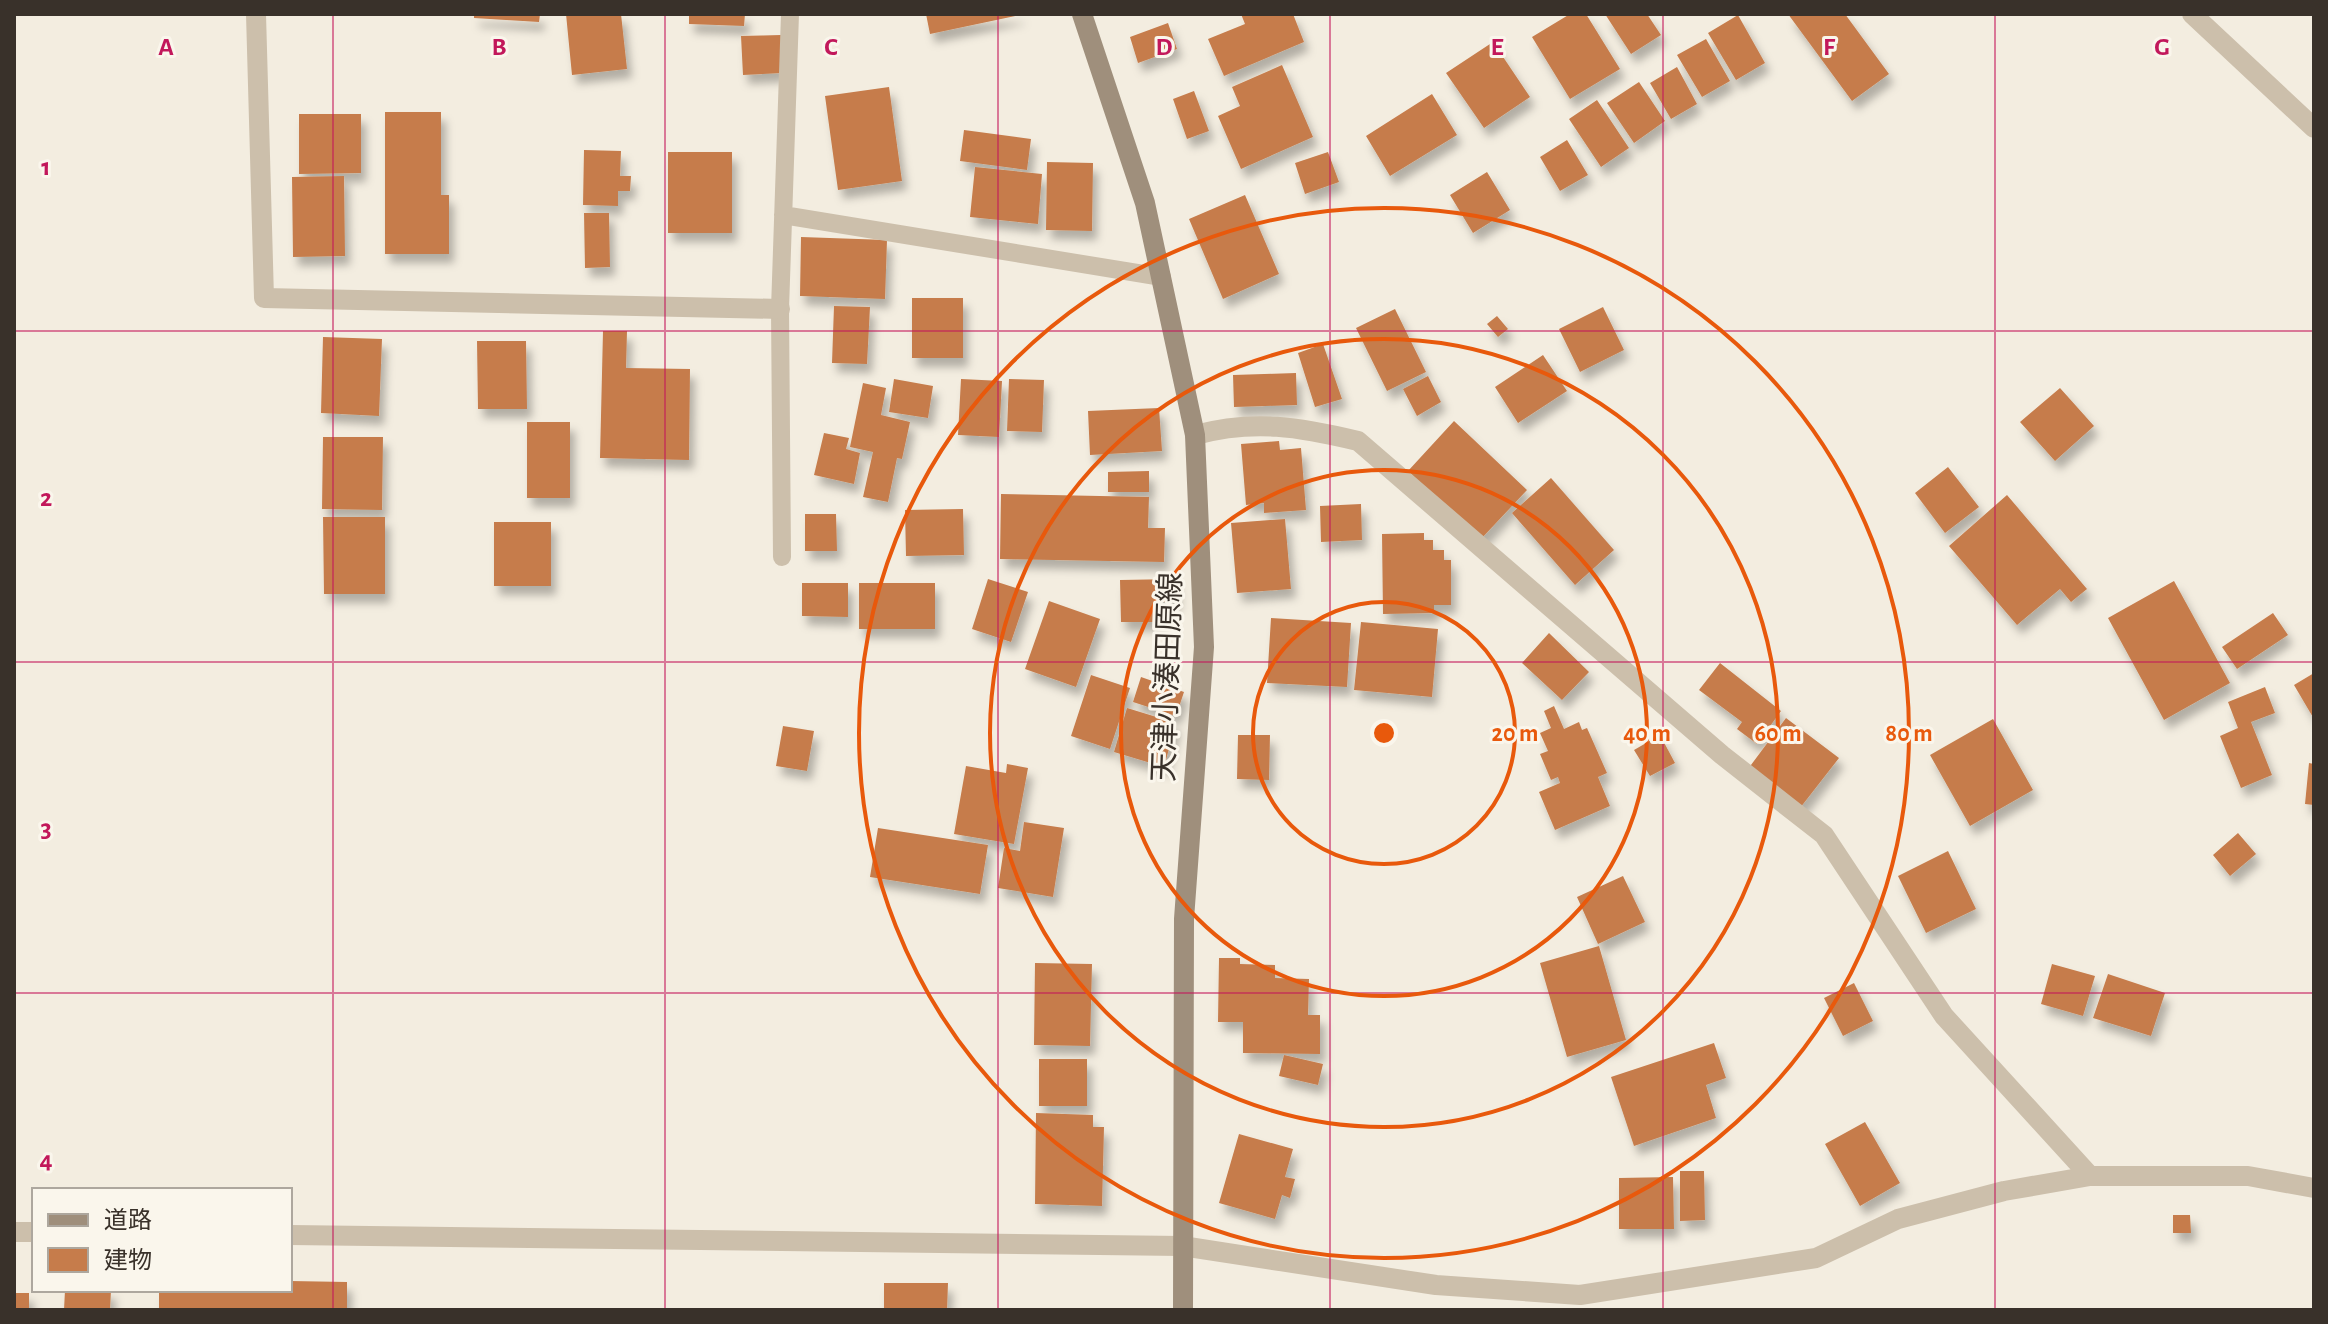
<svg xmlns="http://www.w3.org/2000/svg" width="2328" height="1324" font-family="'Alegreya Sans','Noto Sans JP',sans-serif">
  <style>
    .building { fill: #c67c4b; filter: url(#shadow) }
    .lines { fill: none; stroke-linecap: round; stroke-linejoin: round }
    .service { stroke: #ccbfab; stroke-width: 18 }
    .minor { stroke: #ccbfab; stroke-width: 20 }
    .secondary { stroke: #9f8f7c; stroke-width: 20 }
    .grid { fill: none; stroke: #c2185b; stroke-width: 2; stroke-opacity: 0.55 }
    .ring { fill: none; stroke: #e8590c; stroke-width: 4 }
    .labels { text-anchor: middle; stroke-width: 6; stroke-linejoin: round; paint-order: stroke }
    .street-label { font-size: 30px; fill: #39312a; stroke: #faf6ec }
    .grid-label { font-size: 26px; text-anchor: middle; font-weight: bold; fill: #c2185b; stroke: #faf6ec; stroke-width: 6; stroke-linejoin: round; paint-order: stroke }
    .centre { fill: #e8590c; stroke: #faf6ec; stroke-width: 4 }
    .ring-label { font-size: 24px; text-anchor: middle; font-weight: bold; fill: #e8590c; stroke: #faf6ec; stroke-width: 6; stroke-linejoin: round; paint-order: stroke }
  </style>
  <defs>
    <filter id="shadow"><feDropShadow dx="5" dy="9" stdDeviation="4" flood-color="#0004"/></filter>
  </defs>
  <rect width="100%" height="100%" fill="#f3ede0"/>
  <!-- building -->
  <path class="building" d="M474,14H540L539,22L474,18Z
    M566,14H621L627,69L572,75Z
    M689,14H745L744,26L689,24Z
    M926,14H1020V15L930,34Z
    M1241,14H1293L1304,42L1224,76L1208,39L1245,24Z
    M1570,14H1586L1620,69L1570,99L1532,37Z
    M1605,14H1647L1661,35L1631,54Z
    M1788,14H1845L1889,74L1852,101Z
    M1738,15L1765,63L1736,80L1708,33Z
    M1168,23L1177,49L1138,63L1130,37Z
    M781,35V73L743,75L741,36Z
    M1706,39L1730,81L1702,97L1677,55Z
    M1493,42L1530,97L1484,128L1446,73Z
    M1282,65L1313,137L1241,169L1218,116L1240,106L1232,87Z
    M1677,67L1697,104L1671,119L1650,83Z
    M1639,82L1665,121L1634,143L1607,103Z
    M889,87L902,181L838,190L825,96Z
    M1194,91L1209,131L1187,139L1173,99Z
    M1432,94L1457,135L1390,176L1366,136Z
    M1597,100L1629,148L1601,167L1569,119Z
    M385,112H441V195H449V254H385Z
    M299,114H361V173L299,174Z
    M964,130L1031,139L1027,170L960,161Z
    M1567,140L1588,175L1560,191L1540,157Z
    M584,150L621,151L620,176H631L630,191H618V206L583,205Z
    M668,152H732V233H668Z
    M1328,152L1339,182L1305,194L1295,163Z
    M1047,162L1093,163L1092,231L1046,230Z
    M975,167L1042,174L1038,224L970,217Z
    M1487,172L1510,210L1473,233L1450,195Z
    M344,176L345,256L293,257L292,177Z
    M1245,195L1279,274L1223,299L1189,219Z
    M584,213H609L610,267L585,268Z
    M801,237L887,240L885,299L800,296Z
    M912,298H963V358H912Z
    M834,306L870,307L867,364L832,363Z
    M1603,307L1624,350L1580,372L1559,329Z
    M1395,309L1426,372L1387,391L1356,328Z
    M1497,316L1508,329L1498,337L1487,324Z
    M603,331H627L626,368L690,369L689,460L600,458Z
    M323,337L382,339L379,416L321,413Z
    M477,341H526L527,409H478Z
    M1323,344L1342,399L1315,407L1298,353Z
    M1543,355L1567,391L1518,423L1495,387Z
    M1296,373L1297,405L1234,407L1233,375Z
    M1428,376L1441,402L1417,416L1403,389Z
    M894,379L933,386L928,418L889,412Z
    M961,379L1002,381L999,437L958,435Z
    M1009,379L1044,380L1042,432L1007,431Z
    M863,383L886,388L881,415L910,422L902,459L897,458L888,502L863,497L873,452L850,447Z
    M2060,388L2094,426L2055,461L2020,422Z
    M1159,408L1162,451L1090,455L1088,411Z
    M1454,421L1527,490L1480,540L1408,471Z
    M527,422H570V498H527Z
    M824,433L849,438L846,449L860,453L854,484L814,475Z
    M323,437H383L382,510L322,509Z
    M1279,441L1280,450L1301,448L1306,510L1264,513V503L1246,505L1241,444Z
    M1948,467L1979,507L1945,533L1915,493Z
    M1149,471V492H1108V472Z
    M1551,478L1614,550L1575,585L1512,513Z
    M1001,494L1149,497L1148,528H1165L1164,562L1000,559Z
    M2007,495L2087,589L2071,602L2060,589L2017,625L1949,546Z
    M1361,504L1362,540L1321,542L1320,506Z
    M963,509L964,555L906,556L905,510Z
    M805,514H836L837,551H805Z
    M323,517H385V594H324Z
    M1285,519L1291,589L1237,593L1231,523Z
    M494,522H551V586H494Z
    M1424,533V540H1433V550H1444V560H1451V605H1434V613L1383,614L1382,534Z
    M988,579L1028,592L1011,642L972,629Z
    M1175,579L1176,602H1159V622H1121L1120,580Z
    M2174,581L2230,683L2164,720L2108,618Z
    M802,583H848V617L802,616Z
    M859,583H935V629H859Z
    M1049,601L1100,619L1076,687L1025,669Z
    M2273,613L2288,635L2237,669L2222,647Z
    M1271,618L1351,623L1347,687L1267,683Z
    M1361,622L1438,629L1432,697L1354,690Z
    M1549,633L1589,672L1562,700L1522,663Z
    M1720,663L1781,711L1757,744L1737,729L1742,722L1699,690Z
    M2314,673V719L2294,685Z
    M1091,675L1130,688L1110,749L1071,736Z
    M1141,677L1184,692L1176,716L1133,702Z
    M2265,687L2275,713L2251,722L2272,775L2241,788L2220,736L2238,728L2228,702Z
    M1554,706L1564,729L1579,722L1582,730L1587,728L1607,773L1598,777L1610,806L1555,830L1539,792L1560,783L1558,777L1551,780L1540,754L1548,751L1540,733L1551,728L1544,711Z
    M1127,708L1176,723L1164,767L1114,752Z
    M1786,718L1839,758L1800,808L1748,769Z
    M1993,719L2033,790L1970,826L1930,755Z
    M783,726L814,731L807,771L776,766Z
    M1238,735H1270L1269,780L1237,779Z
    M1660,735L1675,763L1650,776L1634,750Z
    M2309,763L2314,764V805L2305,804Z
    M1007,764L1028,768L1014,844L954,834L966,766L1006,773Z
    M1024,822L1064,828L1053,897L998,888L1004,848L1020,851Z
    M878,828L988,845L980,894L870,877Z
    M2238,833L2256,854L2230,876L2213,855Z
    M1948,851L1976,909L1926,933L1898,876Z
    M1623,876L1645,922L1598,944L1577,897Z
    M1599,946L1626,1040L1567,1057L1540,963Z
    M1219,958H1240V964L1275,965V978L1309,979L1308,1015H1320V1054L1243,1053V1022H1218Z
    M1035,963L1092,964L1090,1046L1034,1045Z
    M2052,964L2095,976L2083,1016L2041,1004Z
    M2108,974L2165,993L2151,1036L2093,1018Z
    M1854,983L1873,1021L1843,1036L1824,998Z
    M1714,1043L1726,1078L1706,1085L1716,1118L1634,1146L1611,1077Z
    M1284,1055L1323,1064L1318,1085L1279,1076Z
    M1039,1059H1087V1106H1039Z
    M1036,1113L1093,1115V1127H1104L1102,1206L1035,1204Z
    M1865,1122L1900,1183L1860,1206L1825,1144Z
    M1239,1134L1293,1149L1285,1177L1295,1179L1290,1198L1282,1195L1275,1219L1219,1203Z
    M1680,1171H1704L1705,1220L1680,1221Z
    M1673,1177L1674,1229H1619V1178Z
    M2173,1215H2190L2191,1233H2173Z
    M290,1281L347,1282V1310H159V1290H290Z
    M884,1283H948L947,1310H884Z
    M65,1290H111L110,1310H64Z
    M14,1293H29V1310H14Z"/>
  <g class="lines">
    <!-- service -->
    <path class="service" d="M783,215L1162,277
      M782,557L780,309L790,14"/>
    <!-- minor -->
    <path class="minor" d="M256,14L264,298L780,309
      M2192,14L2314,128
      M1195,435C1254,419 1300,427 1358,441L1722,755L1824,835L1944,1016L2090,1176
      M14,1232H34
      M290,1235L1182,1246L1436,1285L1580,1295L1816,1258L1898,1219L2004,1191L2090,1176H2248L2314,1188"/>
    <!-- secondary -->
    <path class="secondary" d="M1082,14L1145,203L1195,435L1204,647L1184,919L1183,1310"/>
  </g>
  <!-- grid -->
  <path class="grid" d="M333,14V1310M665,14V1310M998,14V1310M1330,14V1310M1663,14V1310M1995,14V1310M14,331H2314M14,662H2314M14,993H2314"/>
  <!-- distance rings -->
  <g class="ring">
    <circle cx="1384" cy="733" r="131"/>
    <circle cx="1384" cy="733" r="263"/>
    <circle cx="1384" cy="733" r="394"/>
    <circle cx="1384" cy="733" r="525"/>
  </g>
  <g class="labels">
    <!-- street labels -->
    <g class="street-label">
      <text transform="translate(1167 677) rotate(-88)" y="10">天津小湊田原線</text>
    </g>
  </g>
  <g class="grid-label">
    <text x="166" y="55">A</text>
    <text x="499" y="55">B</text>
    <text x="831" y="55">C</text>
    <text x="1164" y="55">D</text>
    <text x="1497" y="55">E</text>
    <text x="1829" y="55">F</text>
    <text x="2162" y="55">G</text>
    <text x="46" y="175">1</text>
    <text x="46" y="506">2</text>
    <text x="46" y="837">3</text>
    <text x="46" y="1168">4</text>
  </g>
  <circle cx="1384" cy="733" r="12" class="centre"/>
  <g class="ring-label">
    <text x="1515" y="741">20 m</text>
    <text x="1647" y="741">40 m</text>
    <text x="1778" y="741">60 m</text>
    <text x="1909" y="741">80 m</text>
  </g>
  <!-- border -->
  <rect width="2328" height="1324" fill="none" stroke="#39312a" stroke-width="32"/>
  <!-- legend -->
  <rect x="32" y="1188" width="260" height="104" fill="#faf6ec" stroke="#ada79e" stroke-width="2"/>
  <rect x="48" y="1214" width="40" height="12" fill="#9f8f7c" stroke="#ada79e" stroke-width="2"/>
  <text x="104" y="1228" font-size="24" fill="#39312a">道路</text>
  <rect x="48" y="1248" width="40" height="24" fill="#c67c4b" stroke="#ada79e" stroke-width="2"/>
  <text x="104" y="1268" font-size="24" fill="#39312a">建物</text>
</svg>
